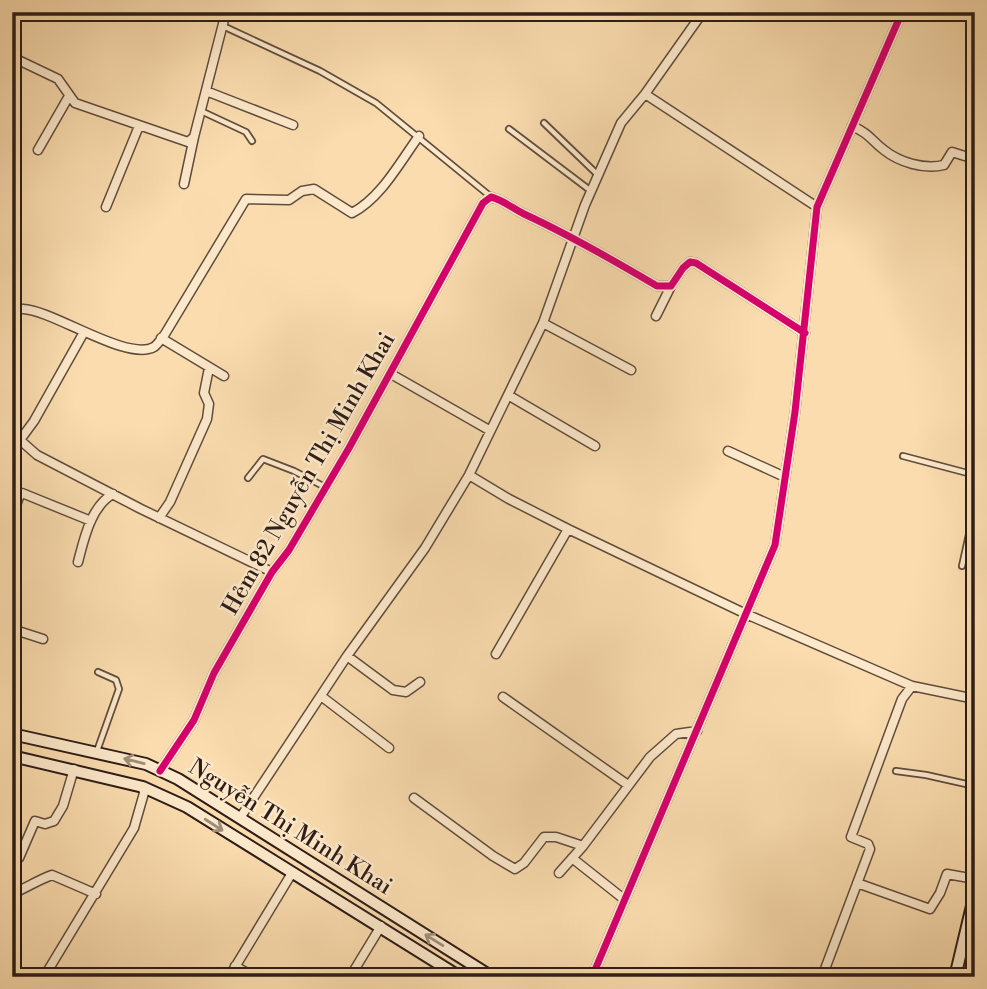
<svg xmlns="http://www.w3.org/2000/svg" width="987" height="989" font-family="'Libre Bodoni',serif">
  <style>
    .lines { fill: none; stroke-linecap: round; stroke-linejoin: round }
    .service-casing { stroke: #604d3d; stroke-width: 8 }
    .minor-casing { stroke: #604d3d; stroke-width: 11 }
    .secondary-casing { stroke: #2d1d17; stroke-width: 14 }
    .service { stroke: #fce8ca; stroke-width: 4.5 }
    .minor { stroke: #fce8ca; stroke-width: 8 }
    .secondary { stroke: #fce8ca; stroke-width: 10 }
    .cycleway-casing { stroke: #fce8ca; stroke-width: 11 }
    .cycleway { stroke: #d6006c; stroke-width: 7 }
    .oneway { stroke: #9f8d79 }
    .labels { text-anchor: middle; stroke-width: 5; stroke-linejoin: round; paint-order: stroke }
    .street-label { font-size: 23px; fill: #2d1d17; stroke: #fce8ca }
  </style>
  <rect width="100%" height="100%" fill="#fadcae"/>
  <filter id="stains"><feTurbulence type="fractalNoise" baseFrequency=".00286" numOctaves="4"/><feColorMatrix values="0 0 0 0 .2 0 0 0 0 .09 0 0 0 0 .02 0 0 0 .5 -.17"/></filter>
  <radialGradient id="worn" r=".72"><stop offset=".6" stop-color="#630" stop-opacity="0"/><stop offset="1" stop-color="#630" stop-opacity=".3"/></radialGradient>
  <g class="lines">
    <!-- service casing -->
    <g class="service-casing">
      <path id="service" d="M223,26L320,71L376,103L490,196
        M201,111L246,132L252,141
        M544,123L598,175
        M509,129L591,191
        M903,456L975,475
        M248,478L263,459L294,471L325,487
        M962,566L975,507
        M97,751L119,689L116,680L98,672
        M896,771L926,775L975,786"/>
    </g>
    <!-- minor casing -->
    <g class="minor-casing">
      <path id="minor" d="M438,14L440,12
        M12,57L58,79L75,103L188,142L194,137L226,12
        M206,91L293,125
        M645,94L817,207
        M852,126C870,134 871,140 884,150C899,162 924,170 944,165L952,152L971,158
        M38,150L69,96
        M184,184L194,137
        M106,207L139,126
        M12,311C16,310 19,308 23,309C53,310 127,362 154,347C158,344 162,338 165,334L246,199L289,200L302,191L314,189L352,213C381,198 400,162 419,136
        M656,316L671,286
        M543,323L631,370
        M161,338L224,376
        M391,374L489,430
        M508,395L595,446
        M12,436L20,440L34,421L84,332
        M20,440L37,455L141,509L272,572
        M728,451L785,477
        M469,475L509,499L568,529L746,614L912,686L975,699
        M12,516L19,497L22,493L91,521
        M159,518L170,502L207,419L209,404L204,393L209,368
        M78,562C84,539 91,506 113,494
        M12,629L43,639
        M496,654L568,529
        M347,656L393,690L406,692L420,682
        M321,696L389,748
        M503,697L628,785
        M160,771L194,720L214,673L272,572L289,550L349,448L483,203L491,197C503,200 512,208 524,214C570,235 613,260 657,286H671L683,268L690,262L696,263L805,333
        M414,798L493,856L515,869L524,863L544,837H556L583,846
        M240,818L347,656L425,548L469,475L543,323L585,205L621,123L645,94L703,12
        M19,858L35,821L45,824L54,821L63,806L74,769
        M572,858L625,900
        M559,873L583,846L650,757L676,734L697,731
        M857,883L930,909L940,893L947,874L975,879
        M12,894C26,888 38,880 52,875L96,894
        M235,966L254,977
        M44,977L134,828L144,793L143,787
        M229,977L292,873
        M350,977L381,926
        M592,977L775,545L795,412L817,207L902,12
        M822,977L870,849L868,844L851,837L902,699L912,686"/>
    </g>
    <!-- secondary casing -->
    <g class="secondary-casing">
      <path id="secondary" d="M12,734L146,764L178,779L492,977
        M12,756L143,787L187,807L460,977
        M955,977L975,893
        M970,977L975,955"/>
    </g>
    <!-- service -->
    <use href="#service" class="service"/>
    <!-- minor -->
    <use href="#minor" class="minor"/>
    <!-- secondary -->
    <use href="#secondary" class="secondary"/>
    <!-- cycleway casing -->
    <g class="cycleway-casing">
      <path id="cycleway" d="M160,771L194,720L214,673L272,572L289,550L349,448L483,203L491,197C503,200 512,208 524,214C570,235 613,260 657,286H671L683,268L690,262L696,263L805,333
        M592,977L775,545L795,412L817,207L902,12"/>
    </g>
    <!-- cycleway -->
    <use href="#cycleway" class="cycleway"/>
  </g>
  <!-- one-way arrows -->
  <defs><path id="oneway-shaft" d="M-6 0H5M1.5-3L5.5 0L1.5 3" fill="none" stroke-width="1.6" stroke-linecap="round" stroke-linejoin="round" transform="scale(1.75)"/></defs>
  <g class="oneway">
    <use href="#oneway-shaft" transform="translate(134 761) rotate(-166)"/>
    <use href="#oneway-shaft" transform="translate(214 825) rotate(33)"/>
    <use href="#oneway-shaft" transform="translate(434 940) rotate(-148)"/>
  </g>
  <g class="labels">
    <!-- street labels -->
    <g class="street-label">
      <text transform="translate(308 473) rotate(-60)" y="8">Hẻm 82 Nguyễn Thị Minh Khai</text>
      <text transform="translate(291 826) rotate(32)" y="8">Nguyễn Thị Minh Khai</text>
    </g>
  </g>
  <!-- margin -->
  <rect width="987" height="989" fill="none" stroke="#fadcae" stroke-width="42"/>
  <rect x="14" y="14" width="959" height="961" fill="none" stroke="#2d1d17" stroke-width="3.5"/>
  <rect x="21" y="21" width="945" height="947" fill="none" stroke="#2d1d17" stroke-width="2"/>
  <rect width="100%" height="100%" filter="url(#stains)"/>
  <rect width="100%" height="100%" fill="url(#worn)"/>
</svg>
